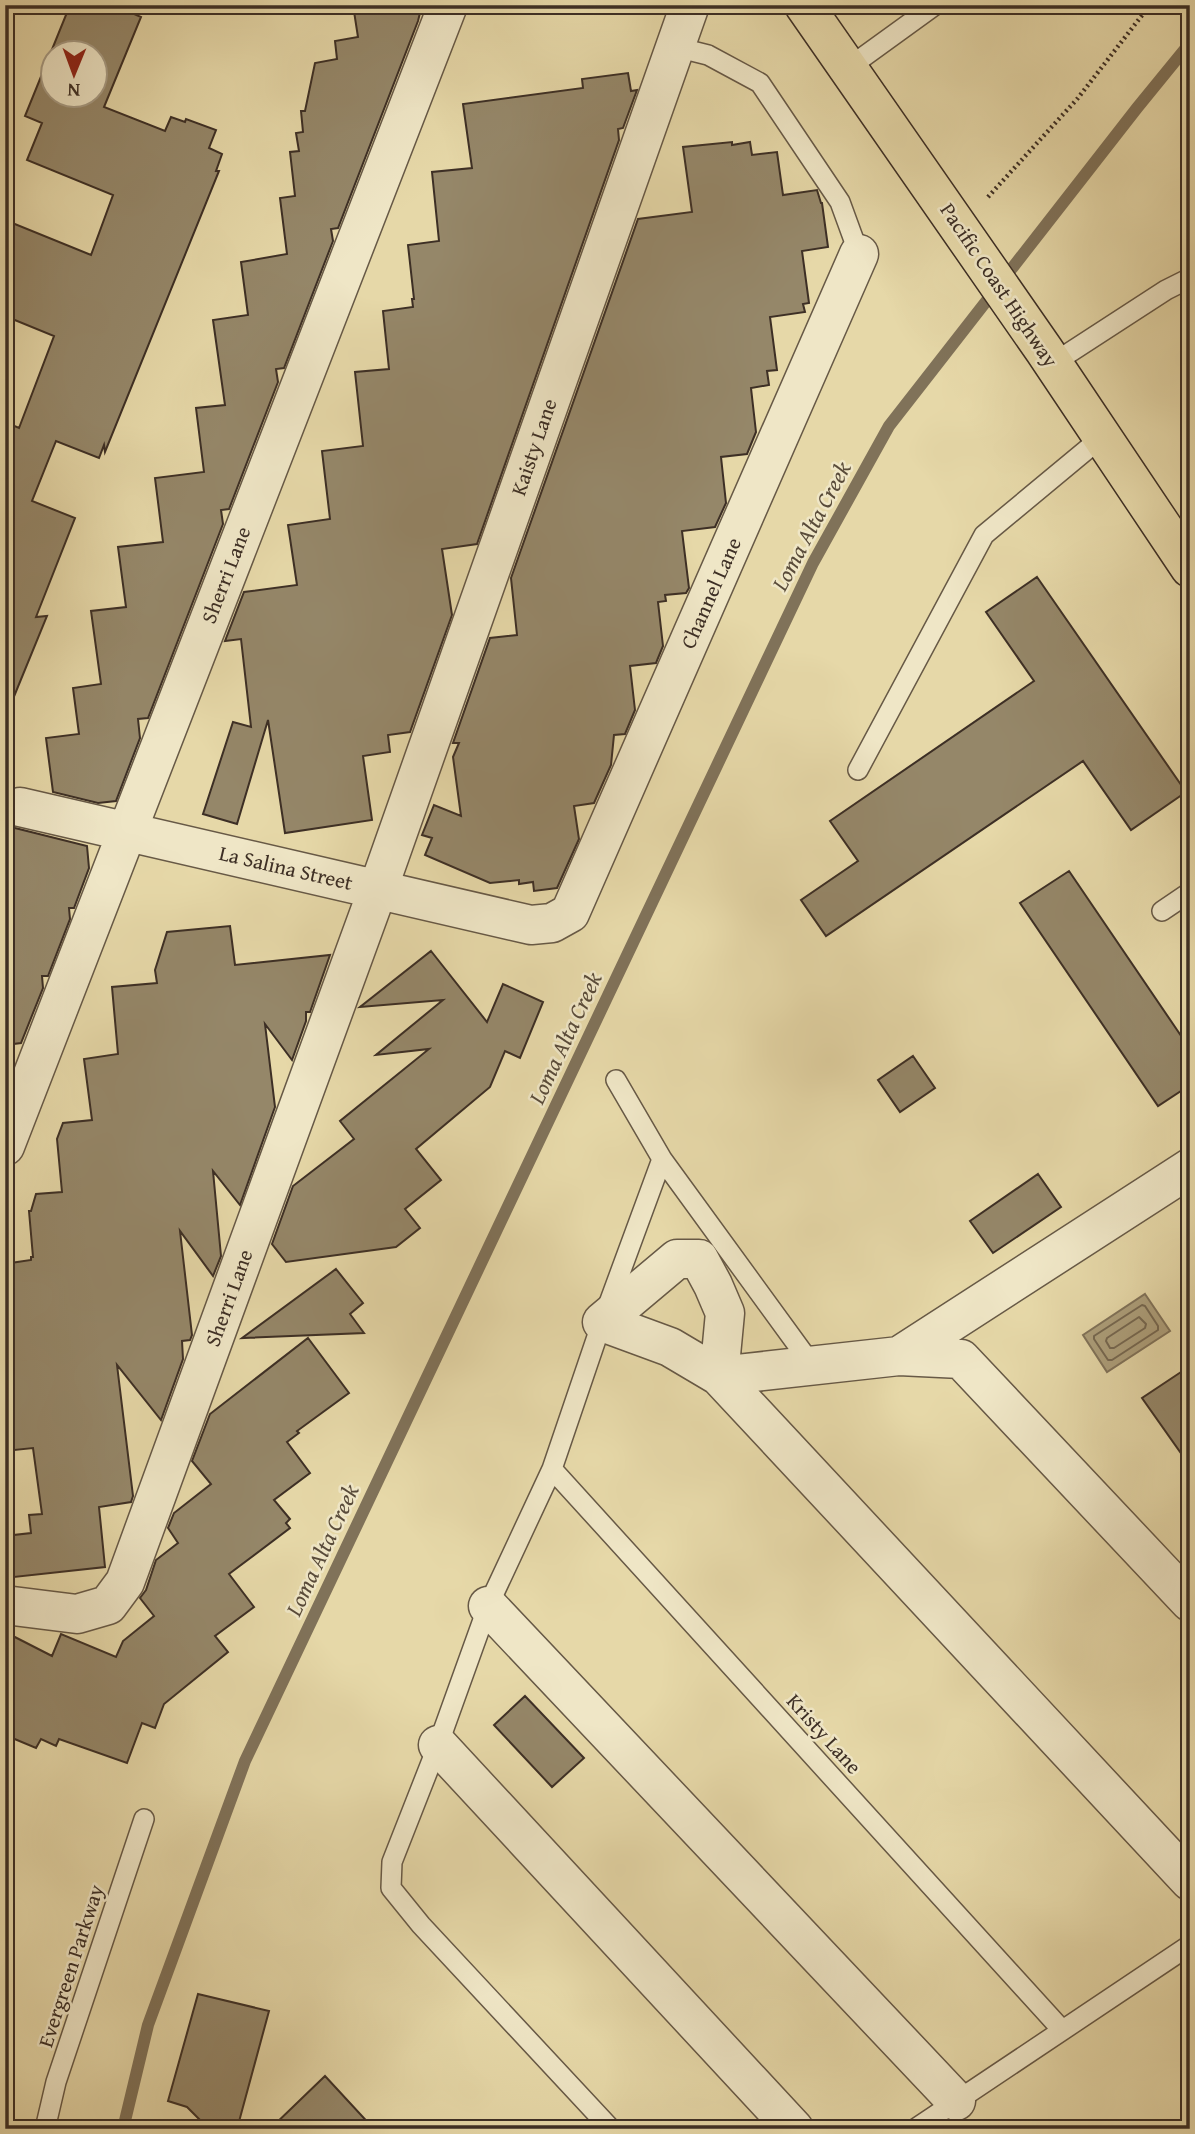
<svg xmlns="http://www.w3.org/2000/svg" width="1195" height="2134" font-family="'Gentium Book Plus',serif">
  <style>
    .water { fill: #ad9f7b; stroke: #807259; stroke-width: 2 }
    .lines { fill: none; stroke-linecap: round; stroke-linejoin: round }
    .shore { stroke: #756750; stroke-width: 2 }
    .stream { stroke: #807259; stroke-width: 12 }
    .building { fill: #958769; stroke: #3d2f25; stroke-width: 2; fill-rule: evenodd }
    .service-casing { stroke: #675946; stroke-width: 22 }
    .minor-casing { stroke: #675946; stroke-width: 41 }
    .primary-casing { stroke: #3d2f25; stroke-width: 41 }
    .path { stroke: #3d2f25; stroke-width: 4.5; stroke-dasharray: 2 3.5; stroke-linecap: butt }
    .service { stroke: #efe6c6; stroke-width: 19 }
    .minor { stroke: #efe6c6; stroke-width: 38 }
    .primary { stroke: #e6d8a8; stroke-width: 38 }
    .labels { text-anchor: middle; stroke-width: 5; stroke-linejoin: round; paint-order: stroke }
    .street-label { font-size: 21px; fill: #3d2f25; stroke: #efe6c6 }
    .water-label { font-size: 23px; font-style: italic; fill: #594b3a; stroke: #efe6c6 }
  </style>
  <rect width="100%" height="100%" fill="#e6d8a8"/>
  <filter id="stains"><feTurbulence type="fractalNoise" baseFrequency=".00286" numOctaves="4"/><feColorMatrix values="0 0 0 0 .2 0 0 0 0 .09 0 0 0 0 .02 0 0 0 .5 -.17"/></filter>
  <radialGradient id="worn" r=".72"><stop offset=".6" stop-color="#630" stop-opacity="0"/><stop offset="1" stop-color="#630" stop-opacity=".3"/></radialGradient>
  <!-- water -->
  <path class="water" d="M1145,1294L1170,1331L1107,1372L1083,1335Z"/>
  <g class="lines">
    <!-- shore -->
    <path class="shore" d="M1142,1305L1145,1306L1158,1326V1330L1112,1360H1108L1094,1339V1336Z
      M1139,1317L1146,1324L1145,1328L1114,1348H1110L1106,1341L1107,1338Z"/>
    <!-- stream -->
    <path class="stream" d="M123,2129L148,2025L245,1761L813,563L889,426L1137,108L1190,43"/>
  </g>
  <!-- building -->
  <path class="building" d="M70,5H114L141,17L104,107L165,131L171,117L185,122L186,119L216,130L209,148L222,154L216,171H219L105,452L104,445L99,458L56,441L32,501L75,518L36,617L47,616L6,716L5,589L13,567L5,564V422L19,428L54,336L5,316V220L91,255L113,195L27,160L42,123L25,116ZM52,52H94V94H52Z
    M353,5H422L418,21L338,228L331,229L333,241L284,368L276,369L278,382L229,509L221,510L223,524L148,718L138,719L140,738L116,801L98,803L53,792L46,738L79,734L73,688L101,684L91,611L126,607L118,547L163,542L155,478L204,472L196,408L225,405L213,320L248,315L241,262L287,254L280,198L295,196L290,152L299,151L296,133L303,132L301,111H305L315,63L337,59L335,41L358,37Z
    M628,73L631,91L637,90L623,128L618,129L619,140L477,544L442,549L452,615L410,732L388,735L390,752L363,756L372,820L285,833L268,720L237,824L203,814L233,722L251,727L241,639L225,641L244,592L297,585L288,525L330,519L322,451L363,446L355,372L389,369L383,311L413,307L412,299H414L408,245L439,241L432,172L472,168L463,104L583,88L582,79Z
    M732,142V145L750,142L752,155L777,152L783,195L817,190L821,203H822L828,247L802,251L809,303L803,304L805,312L770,317L777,370L767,371L769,385L751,388L756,432L747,454L721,457L726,503L715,527L682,531L689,588L686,593L665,595L666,601L658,602L663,646L656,663L630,666L635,710L625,734L614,735L611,765L594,803L574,806L579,839L557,888L534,891L533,882L519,884V880L490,883L425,855L432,838L422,835L434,805L461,816L453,757L459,743H453L490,638L517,635L511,578L638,219L692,212L683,147Z
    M1037,577L1186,792L1131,830L1083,761L826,936L801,900L858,861L830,821L1034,681L986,612Z
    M5,823L15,828L87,846L89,868L74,908H69L70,919L48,976H42L43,988L21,1043L5,1045Z
    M1069,871L1190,1049V1085L1158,1106L1020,903Z
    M230,926L235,965L330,955L310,1012H306V1021L292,1060L265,1024L275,1107L240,1205L213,1171L221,1256L213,1276L180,1231L192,1335L190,1340L182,1341L183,1359L161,1420L117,1365L133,1496L131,1502L99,1507L105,1567L5,1578V1536L31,1533L29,1515L42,1514L33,1448L5,1451V1279L11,1263L31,1260V1257H33L29,1211H31L36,1194L62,1192L57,1139L63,1123L92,1120L84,1059L118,1054L112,987L157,983L155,970L167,932Z
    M431,951L487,1022L503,984L543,1002L520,1058L505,1051L490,1087L416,1149L441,1180L405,1209L420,1228L396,1247L286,1262L272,1244L293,1186L354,1139L340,1121L429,1049L376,1055L443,1000L360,1007Z
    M913,1056L935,1088L900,1112L878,1080Z
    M1038,1174L1061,1207L993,1253L970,1221Z
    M336,1269L363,1303L350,1314L364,1333L242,1338Z
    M308,1338L349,1393L297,1431L299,1433L287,1442L310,1473L274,1500L290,1519L286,1523L290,1528L229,1574L254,1607L215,1636L228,1652L164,1704L155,1728L142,1723L127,1763L59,1739L56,1746L41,1739L36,1748L5,1735V1632L52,1656L61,1634L116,1657L123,1641L154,1616L140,1598L146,1590L156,1560L178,1543L168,1528L174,1513L211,1484L192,1461L210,1414Z
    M1190,1366V1466L1142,1398Z
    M525,1696L584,1758L552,1787L494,1725Z
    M198,1994L269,2011L237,2129H209L187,2107L168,2101Z
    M325,2076L374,2129H270Z"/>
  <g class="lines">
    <!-- service casing -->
    <g class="service-casing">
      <path id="service" d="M676,47L708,55L760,83L840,202L859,254
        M848,68L935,5
        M1052,364L1166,290L1190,278
        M858,770L984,535L1102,437
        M1162,911L1190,892
        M662,1159L812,1365
        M552,1469L1062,2030
        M45,2129L56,2082L144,1819
        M611,2129L421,1925L391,1888L392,1862L438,1745L488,1606L552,1469L602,1322L662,1159L616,1080
        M915,2129L1190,1945"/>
    </g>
    <!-- minor casing -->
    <g class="minor-casing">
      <path id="minor" d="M20,807L531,925L552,923L570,913L859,254
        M5,1146L448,5
        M1190,1168L899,1356L719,1376L670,1347L602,1322L677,1259H699L713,1285L725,1313L719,1376L1190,1881
        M899,1356L961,1359L1190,1602
        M5,1605L77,1614L108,1605L125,1582L378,889L690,5
        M488,1606L956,2101
        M438,1745L794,2129"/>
    </g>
    <!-- primary casing -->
    <g class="primary-casing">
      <path id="primary" d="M804,5L1044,350L1190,568"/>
    </g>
    <!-- path -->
    <path class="path" d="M988,197L1078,98L1150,5"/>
    <!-- service -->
    <use href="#service" class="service"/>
    <!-- minor -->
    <use href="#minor" class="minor"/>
    <!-- primary -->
    <use href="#primary" class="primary"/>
  </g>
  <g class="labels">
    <!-- street labels -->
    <g class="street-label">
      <text transform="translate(999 285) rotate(56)" y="7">Pacific Coast Highway</text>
      <text transform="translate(534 447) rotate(-71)" y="7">Kaisty Lane</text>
      <text transform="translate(226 575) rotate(-69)" y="7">Sherri Lane</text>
      <text transform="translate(711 593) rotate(-66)" y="7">Channel Lane</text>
      <text transform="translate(286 868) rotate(13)" y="7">La Salina Street</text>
      <text transform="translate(229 1298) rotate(-70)" y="7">Sherri Lane</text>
      <text transform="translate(824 1734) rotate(48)" y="7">Kristy Lane</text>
      <text transform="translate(71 1966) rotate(-72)" y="7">Evergreen Parkway</text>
    </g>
    <!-- water labels -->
    <g class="water-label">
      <text transform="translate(811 526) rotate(-62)" y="8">Loma Alta Creek</text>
      <text transform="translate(565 1038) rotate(-65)" y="8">Loma Alta Creek</text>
      <text transform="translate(322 1550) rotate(-65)" y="8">Loma Alta Creek</text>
    </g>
  </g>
  <!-- margin -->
  <rect width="1195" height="2134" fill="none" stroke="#e6d8a8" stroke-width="28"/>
  <rect x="7" y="7" width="1181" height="2120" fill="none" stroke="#3d2f25" stroke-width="3.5"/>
  <rect x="14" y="14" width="1167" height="2106" fill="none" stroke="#3d2f25" stroke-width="2"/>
  <!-- north arrow -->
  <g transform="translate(74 74) rotate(181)"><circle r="33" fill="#efe6c6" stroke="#a89d86" stroke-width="2"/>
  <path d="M0-5L12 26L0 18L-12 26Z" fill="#8f2418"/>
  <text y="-10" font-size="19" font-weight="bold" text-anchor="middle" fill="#3d2f25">N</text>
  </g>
  <rect width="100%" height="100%" filter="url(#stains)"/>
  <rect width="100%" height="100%" fill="url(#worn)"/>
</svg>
